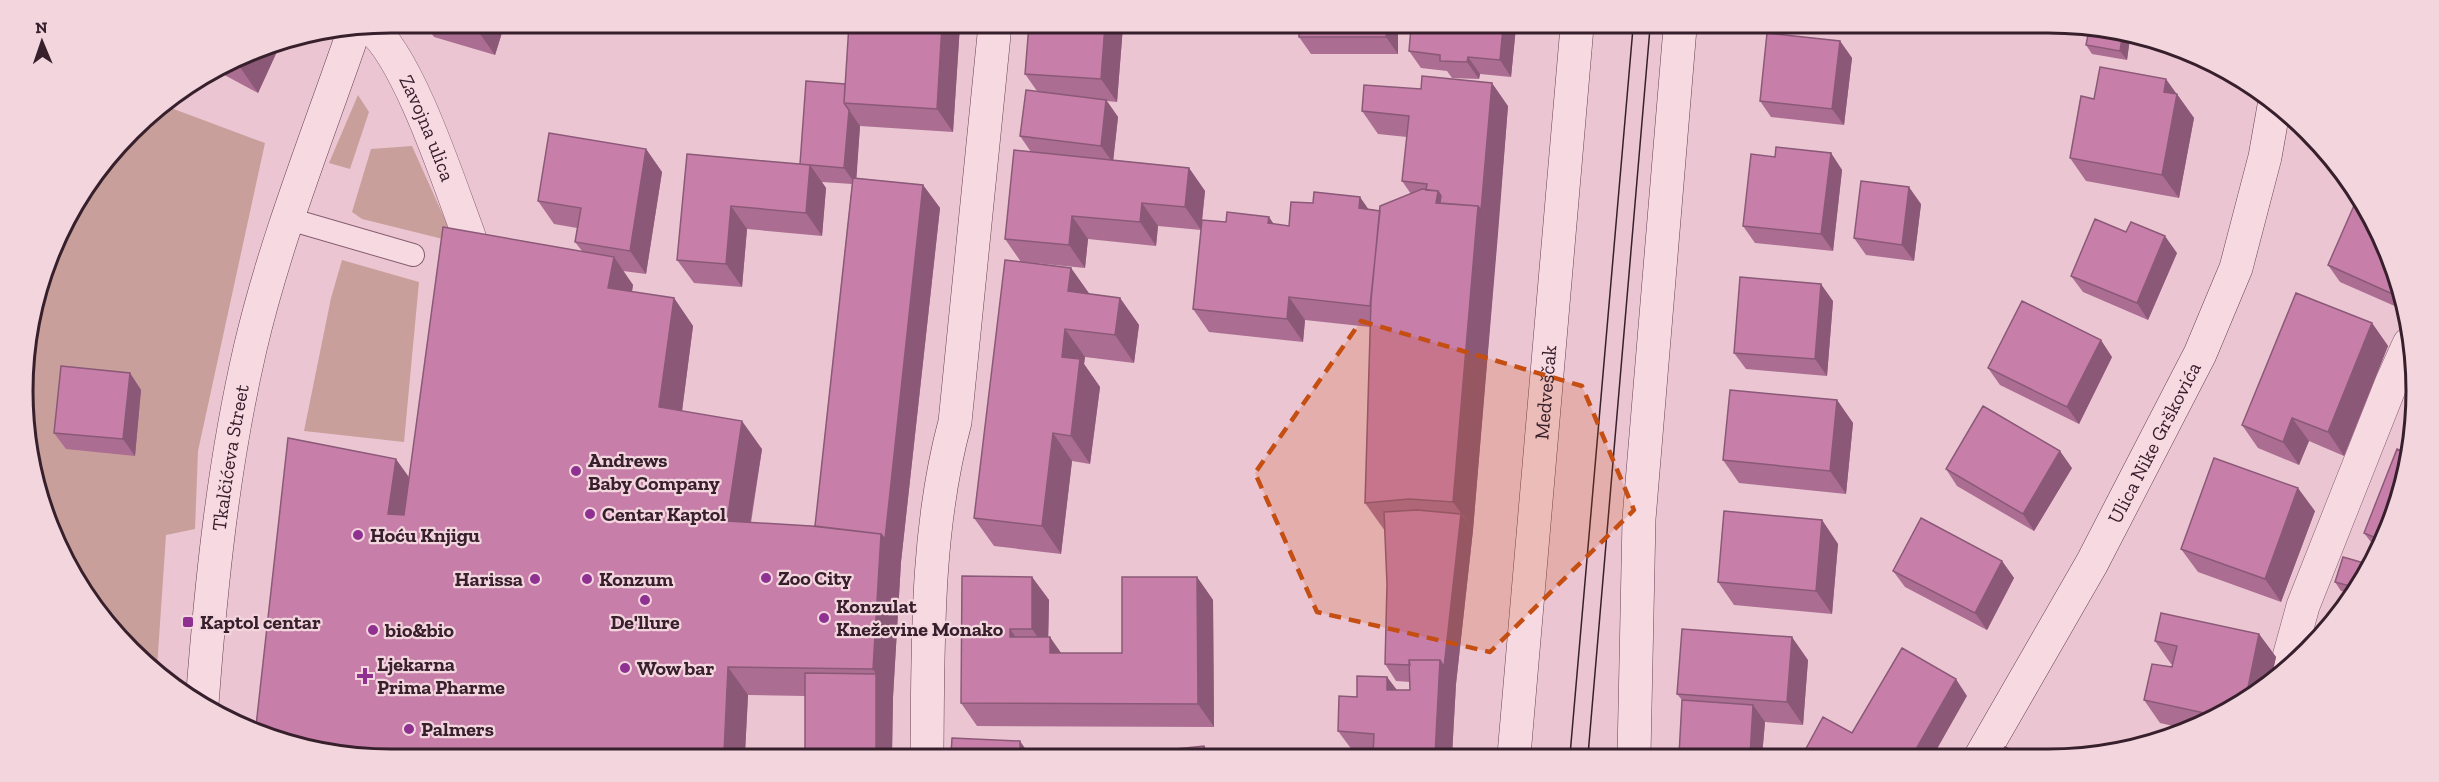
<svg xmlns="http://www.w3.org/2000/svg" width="2439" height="782" font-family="'Zilla Slab',serif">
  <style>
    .green { fill: #c99f9b }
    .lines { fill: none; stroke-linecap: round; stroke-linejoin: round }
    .lane-casing { stroke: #865d71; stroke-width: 24 }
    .street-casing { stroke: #865d71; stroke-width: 34 }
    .secondary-casing { stroke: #684054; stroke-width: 34 }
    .lane { stroke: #f7d9e2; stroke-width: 22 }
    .street { stroke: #f7d9e2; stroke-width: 33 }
    .secondary { stroke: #f7d9e2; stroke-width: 33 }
    .tram { stroke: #37202c; stroke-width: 1.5 }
    .wall { fill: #ab6d92 }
    .shaded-wall { fill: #8b5977 }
    .building { fill: #c77faa; stroke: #8b5977; stroke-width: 1.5 }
    .marked { fill: #c54e12; fill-opacity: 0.2; stroke: #c54e12; stroke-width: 4.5; stroke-dasharray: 12 8; stroke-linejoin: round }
    .poi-dot { fill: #8e3191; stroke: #f3d5de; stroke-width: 2 }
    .labels { text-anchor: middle; stroke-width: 4.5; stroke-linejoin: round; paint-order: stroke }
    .street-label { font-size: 20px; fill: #37202c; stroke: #f3d5de }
    .poi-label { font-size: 20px; font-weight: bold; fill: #37202c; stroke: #f3d5de; text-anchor: start }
    .rim { fill: none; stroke: #37202c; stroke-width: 3 }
  </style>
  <rect width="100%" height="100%" fill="#ebc6d2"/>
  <!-- green -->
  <path class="green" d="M358,95L369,112L350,169L329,163Z
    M163,105L265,143L198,451L195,529L166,535L157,668L85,596L35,486L26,343L61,228L148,114Z
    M412,146L455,242L362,219L352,212L371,149Z
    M342,260L419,282L404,442L304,431L331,298Z"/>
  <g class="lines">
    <!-- lane casing -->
    <g class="lane-casing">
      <path id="lane" d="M289,219L413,255"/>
    </g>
    <!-- street casing -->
    <g class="street-casing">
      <g id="street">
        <path id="s1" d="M370,27C409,58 450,186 469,236"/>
        <path d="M2286,668L2303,606L2391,384L2409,344"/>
      </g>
    </g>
    <!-- secondary casing -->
    <g class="secondary-casing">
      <g id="secondary">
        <path id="s2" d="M202,704C211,585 223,466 250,349C275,241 318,135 354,30"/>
        <path d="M927,754C928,643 926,529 955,422L995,25"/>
        <path id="s3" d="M1514,755L1577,27"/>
        <path d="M1634,755L1639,519L1680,28"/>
        <path id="s4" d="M1981,756L2092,563L2200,354L2236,268L2265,157L2274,106"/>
      </g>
    </g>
    <!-- lane -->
    <use href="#lane" class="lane"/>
    <!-- street -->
    <use href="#street" class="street"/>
    <!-- secondary -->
    <use href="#secondary" class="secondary"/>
    <!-- tram -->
    <path class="tram" d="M1570,755L1633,28
      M1588,755L1650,28"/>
  </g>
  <!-- wall -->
  <path class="wall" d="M424,23H505L495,55L434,37Z
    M792,24H844L843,30L795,27Z
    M960,25L953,132L860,126L856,178L923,185L940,208L901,562L893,697L892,754L805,753V696L748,695L745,753L319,752L409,478L582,251L575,242L577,228L554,224L538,201L646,149L662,172L646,274L623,271L633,285L632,292L674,298L693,326L682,411L762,449L751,523L815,526L852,184L822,182L826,188L822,236L747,229L742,287L694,283L677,260L687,154L800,164L845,84Z
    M1029,25L1123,26L1117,102L1107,101L1118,117L1113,160L1189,168L1205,191L1202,220L1226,222L1274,224L1289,226L1369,209L1380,211L1411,194L1402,181L1407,137L1378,134L1362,111L1508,106L1473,530L1456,684L1452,755L1355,754L1338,731L1357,697L1387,677L1397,690H1410V682L1396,681L1385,664L1387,584L1385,531L1365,503L1370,327L1305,320L1303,342L1209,332L1193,309L1201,230L1158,226L1156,246L1088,239L1085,268L1025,262L1071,268L1089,294L1120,298L1139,325L1134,363L1085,357L1084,364L1100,387L1090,464L1072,461L1061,554L994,546L974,518L1021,262L1005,239L1031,152L1020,136L1037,91L1025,74Z
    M1398,27V54H1311L1299,37Z
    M1411,27H1516L1511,77L1480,74L1479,79L1452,78L1447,71L1421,68L1409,51Z
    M2120,30L2126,32L2130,38L2127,60L2092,54L2086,45Z
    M1840,41L1852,58L1844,125L1771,117L1760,101Z
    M280,45L258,93L217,71L250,50Z
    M2177,94L2194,118L2179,198L2086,181L2070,158L2094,99Z
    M1831,153L1842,170L1833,251L1755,243L1743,226L1775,157Z
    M1921,204L1914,261L1866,255L1854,238Z
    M2362,204L2406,311L2340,282L2328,265Z
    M2177,253L2148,320L2083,292L2071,276Z
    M1833,301L1827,376L1746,369L1734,353Z
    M2372,323L2388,346L2344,456L2309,441L2299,465L2258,448L2242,425Z
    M2112,357L2079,424L2000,385L1988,368Z
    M130,373L141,390L135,456L66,449L54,433Z
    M1837,400L1853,423L1846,494L1739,483L1723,460Z
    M2409,463L2377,550L2364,533Z
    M2072,468L2034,531L1957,486L1946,469Z
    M2315,511L2281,602L2198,572L2181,549Z
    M1822,520L1838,544L1832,614L1734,605L1718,582Z
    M2002,561L2014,578L1987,630L1905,587L1893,571Z
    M2367,575L2352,594L2341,591L2335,582Z
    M1032,577L1049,600L1048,637L1061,653H1122L1197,577L1213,600L1214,727L977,726L961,703Z
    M2259,634L2276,657L2271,679L2211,721L2186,729L2160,723L2144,700L2172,667L2173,665L2171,664L2155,641Z
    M1808,660L1803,725L1765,722L1762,756L1679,755L1682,700L1677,694Z"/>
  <!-- shaded-wall -->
  <path class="shaded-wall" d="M477,23H505L495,55L475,27Z
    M839,24H844L843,30Z
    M942,25H960L953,132L937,109Z
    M1105,25L1123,26L1117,102L1101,79Z
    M1387,27H1398V54L1386,37Z
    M1503,27H1516L1511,77L1500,60Z
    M2123,31L2126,32L2130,38L2127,60L2120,51Z
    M1840,41L1852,58L1844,125L1832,109Z
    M280,45L258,93L235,60L250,50Z
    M1468,57L1480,74L1479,79L1467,62Z
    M2166,79L2194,118L2179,198L2162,175L2164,92Z
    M1492,83L1508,106L1498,234L1481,210Z
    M1106,100L1118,117L1113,163L1101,146Z
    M849,110L860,126L856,185L844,168Z
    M646,149L662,172L646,274L630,251Z
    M1831,153L1842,170L1833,251L1821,234Z
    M810,165L826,188L822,236L806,213Z
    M1189,168L1205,191L1201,230L1185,207Z
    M923,185L940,208L901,562L893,697L892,754H876V674L873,669L881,534Z
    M1909,187L1921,204L1914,261L1902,245Z
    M1438,191L1450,209L1436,203Z
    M1360,197L1376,220L1359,208Z
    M1142,203L1158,226L1156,246L1140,222Z
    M731,206L747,229L742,287L726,264Z
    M1478,206L1498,234L1473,530L1453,502Z
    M1072,216L1088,239L1085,268L1069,245Z
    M1269,217L1285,240L1268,223Z
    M2165,236L2177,253L2148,320L2137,303Z
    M614,257L633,285L627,316L608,288Z
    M1071,268L1091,296L1068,291Z
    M1821,284L1833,301L1827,376L1815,359Z
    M2398,293L2403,304L2397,296Z
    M1289,297L1305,320L1303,342L1287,319Z
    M674,298L693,326L679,434L659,407Z
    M1120,298L1139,325L1134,363L1115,335Z
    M2372,323L2388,346L2344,456L2328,432Z
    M1065,329L1085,357L1084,364L1100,387L1090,464L1071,436L1062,357Z
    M2101,340L2112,357L2079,424L2067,407Z
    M130,373L141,390L135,456L123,439Z
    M1837,400L1853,423L1846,494L1830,471Z
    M2292,418L2309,441L2299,465L2283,442Z
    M742,421L762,449L746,549L727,521Z
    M1053,433L1072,461L1061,554L1042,526Z
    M2060,451L2072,468L2034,531L2023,514Z
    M396,459L416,487L408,541L388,514Z
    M2298,488L2315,511L2281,602L2265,579Z
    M1461,514L1473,530L1456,684L1452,755H1435L1440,660Z
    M1822,520L1838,544L1832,614L1816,591Z
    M2002,561L2014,578L1987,630L1975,613Z
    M1032,577L1049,600L1048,652L1032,629Z
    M1197,577L1213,600L1214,727L1198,704Z
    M1010,629L1026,652L1010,637Z
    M2259,634L2276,657L2271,679L2246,697Z
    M1050,637L1066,660L1050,653Z
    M1792,637L1808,660L1803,725L1787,702Z
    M728,667L748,695L745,753H724Z
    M1387,677L1404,700L1387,690Z
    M1956,679L1967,696L1933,756H1912Z
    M1753,705L1765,722L1762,756H1750Z
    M1020,741L1029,754H1020Z
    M1204,746L1210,754H1205Z"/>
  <!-- building -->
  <path class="building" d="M460,23H477L475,27Z
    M849,24L942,25L937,109L844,103Z
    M1029,25H1105L1101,79L1025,74Z
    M1299,26L1387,27L1386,37H1299Z
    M1411,27H1503L1500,60L1468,57L1467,62L1440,61V55L1409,51Z
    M2089,30H2120L2123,31L2120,51L2086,45Z
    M1767,33L1840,41L1832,109L1760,101Z
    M2100,67L2166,79L2164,92L2177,94L2162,175L2070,158L2081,96L2094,99Z
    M1422,76L1492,83L1481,210L1478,206L1440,203L1441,196L1438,191L1426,190L1427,184L1402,181L1409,116L1362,111L1364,85L1421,89Z
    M806,81L845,84L844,103L849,110L844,168L800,164Z
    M1026,90L1106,100L1101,146L1020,136Z
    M549,133L646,149L630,251L575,242L581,208L538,201Z
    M1776,147L1831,153L1821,234L1743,226L1751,154L1775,157Z
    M1014,150L1189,168L1185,207L1142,203L1140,222L1072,216L1069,245L1005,239Z
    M687,154L810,165L806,213L731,206L726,264L677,260Z
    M853,178L923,185L885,539L881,534L815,526Z
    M1861,181L1909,187L1902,245L1854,238Z
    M1422,189L1438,191L1436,203L1478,206L1453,502L1409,499L1365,503L1371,301L1380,206Z
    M1314,192L1360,197L1359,208L1380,211L1370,306L1289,297L1287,319L1193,309L1202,220L1226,222L1227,212L1269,217L1268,223L1289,226L1291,202L1313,203Z
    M2356,201L2362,204L2398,293L2397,296L2328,265Z
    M2095,219L2126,232L2131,222L2165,236L2137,303L2071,276Z
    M443,227L614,257L608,288L674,298L659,407L742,421L727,521L811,526L881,534L873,669L728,667L724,753L319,752L256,726L288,438L396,459L388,514L404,515Z
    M1005,260L1071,268L1068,291L1120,298L1115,335L1065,329L1062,357L1080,359L1071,436L1053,433L1042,526L974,518Z
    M1740,277L1821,284L1815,359L1734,353Z
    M2296,293L2372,323L2328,432L2292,418L2283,442L2242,425Z
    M2022,301L2101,340L2067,407L1988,368Z
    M61,366L130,373L123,439L54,433Z
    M1730,390L1837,400L1830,471L1723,460Z
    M1983,406L2060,451L2023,514L1946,469Z
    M2397,449L2409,454V463L2381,540L2364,533Z
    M2214,458L2298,488L2265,579L2181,549Z
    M1417,510L1461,514L1444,667L1440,660H1409L1410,665L1385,664L1387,584L1384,512Z
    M1724,511L1822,520L1816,591L1718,582Z
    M1921,518L2002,561L1975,613L1893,571Z
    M2343,557L2371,565L2367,575L2357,588L2335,582Z
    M962,576L1032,577V629H1010V637H1050V653H1122V577H1197L1198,704L961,703Z
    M2161,613L2259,634L2246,697L2218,716L2144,700L2152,664L2172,667L2177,646L2155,641Z
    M1682,629L1792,637L1787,702L1677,694Z
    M1902,648L1956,679L1912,756H1802L1823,717L1852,733Z
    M1409,660H1440L1435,755H1373L1374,734L1338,731L1339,696L1357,697V676L1387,677V690H1410Z
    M805,673L876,674V754L805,753Z
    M1682,700L1753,705L1750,756L1679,755Z
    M952,738L1020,741V754H951Z
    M1204,746L1205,754H1156V751Z
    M2005,747L2024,756H1999Z"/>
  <!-- marked area -->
  <path class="marked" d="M1361,321L1582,386L1634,510L1490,652L1317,612L1255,473Z"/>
  <!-- markers -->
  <g class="poi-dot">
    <circle cx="576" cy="471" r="6"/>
    <circle cx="590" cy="514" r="6"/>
    <circle cx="358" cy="535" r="6"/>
    <circle cx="766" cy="578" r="6"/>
    <circle cx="535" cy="579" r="6"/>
    <circle cx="587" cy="579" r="6"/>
    <circle cx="645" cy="600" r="6"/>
    <circle cx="824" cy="618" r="6"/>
    <rect x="182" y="616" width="12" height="12" rx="3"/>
    <circle cx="373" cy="630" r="6"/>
    <circle cx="625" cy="668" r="6"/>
    <path d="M362 667h6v6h6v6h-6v6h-6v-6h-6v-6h6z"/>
    <circle cx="409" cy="729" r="6"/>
  </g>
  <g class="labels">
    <!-- street labels -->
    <g class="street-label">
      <text dy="7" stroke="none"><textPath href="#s1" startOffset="117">Zavojna ulica</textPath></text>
      <text dy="7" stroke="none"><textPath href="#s3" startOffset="364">Medveščak</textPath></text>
      <text dy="7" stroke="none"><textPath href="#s4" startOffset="358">Ulica Nike Grškovića</textPath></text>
      <text dy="7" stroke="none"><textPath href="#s2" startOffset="248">Tkalčićeva Street</textPath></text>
    </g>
    <!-- poi labels -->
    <g class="poi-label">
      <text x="588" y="467">Andrews<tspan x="588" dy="23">Baby Company</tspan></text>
      <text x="602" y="521">Centar Kaptol</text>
      <text x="370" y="542">Hoću Knjigu</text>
      <text x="778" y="585">Zoo City</text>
      <text x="523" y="586" text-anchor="end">Harissa</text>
      <text x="599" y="586">Konzum</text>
      <text x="836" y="613">Konzulat<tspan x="836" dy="23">Kneževine Monako</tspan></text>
      <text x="200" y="629">Kaptol centar</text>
      <text x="645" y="629" text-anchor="middle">De'llure</text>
      <text x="385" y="637">bio&amp;bio</text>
      <text x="377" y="671">Ljekarna<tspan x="377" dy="23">Prima Pharme</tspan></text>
      <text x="637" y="675">Wow bar</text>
      <text x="421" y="736">Palmers</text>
    </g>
  </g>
  <!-- crop -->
  <path d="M0 0H2439V782H0ZM391 33H2048A358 358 0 0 1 2406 391V391A358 358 0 0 1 2048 749H391A358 358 0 0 1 33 391V391A358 358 0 0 1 391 33Z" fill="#f3d5de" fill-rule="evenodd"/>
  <path class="rim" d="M391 33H2048A358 358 0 0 1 2406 391V391A358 358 0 0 1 2048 749H391A358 358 0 0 1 33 391V391A358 358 0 0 1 391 33Z"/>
  <!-- north arrow -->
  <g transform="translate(42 42) rotate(358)" stroke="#f3d5de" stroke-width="4.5" paint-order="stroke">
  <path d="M0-4.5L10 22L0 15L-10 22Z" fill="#37202c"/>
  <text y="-9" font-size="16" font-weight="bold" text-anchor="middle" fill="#37202c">N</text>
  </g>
</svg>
